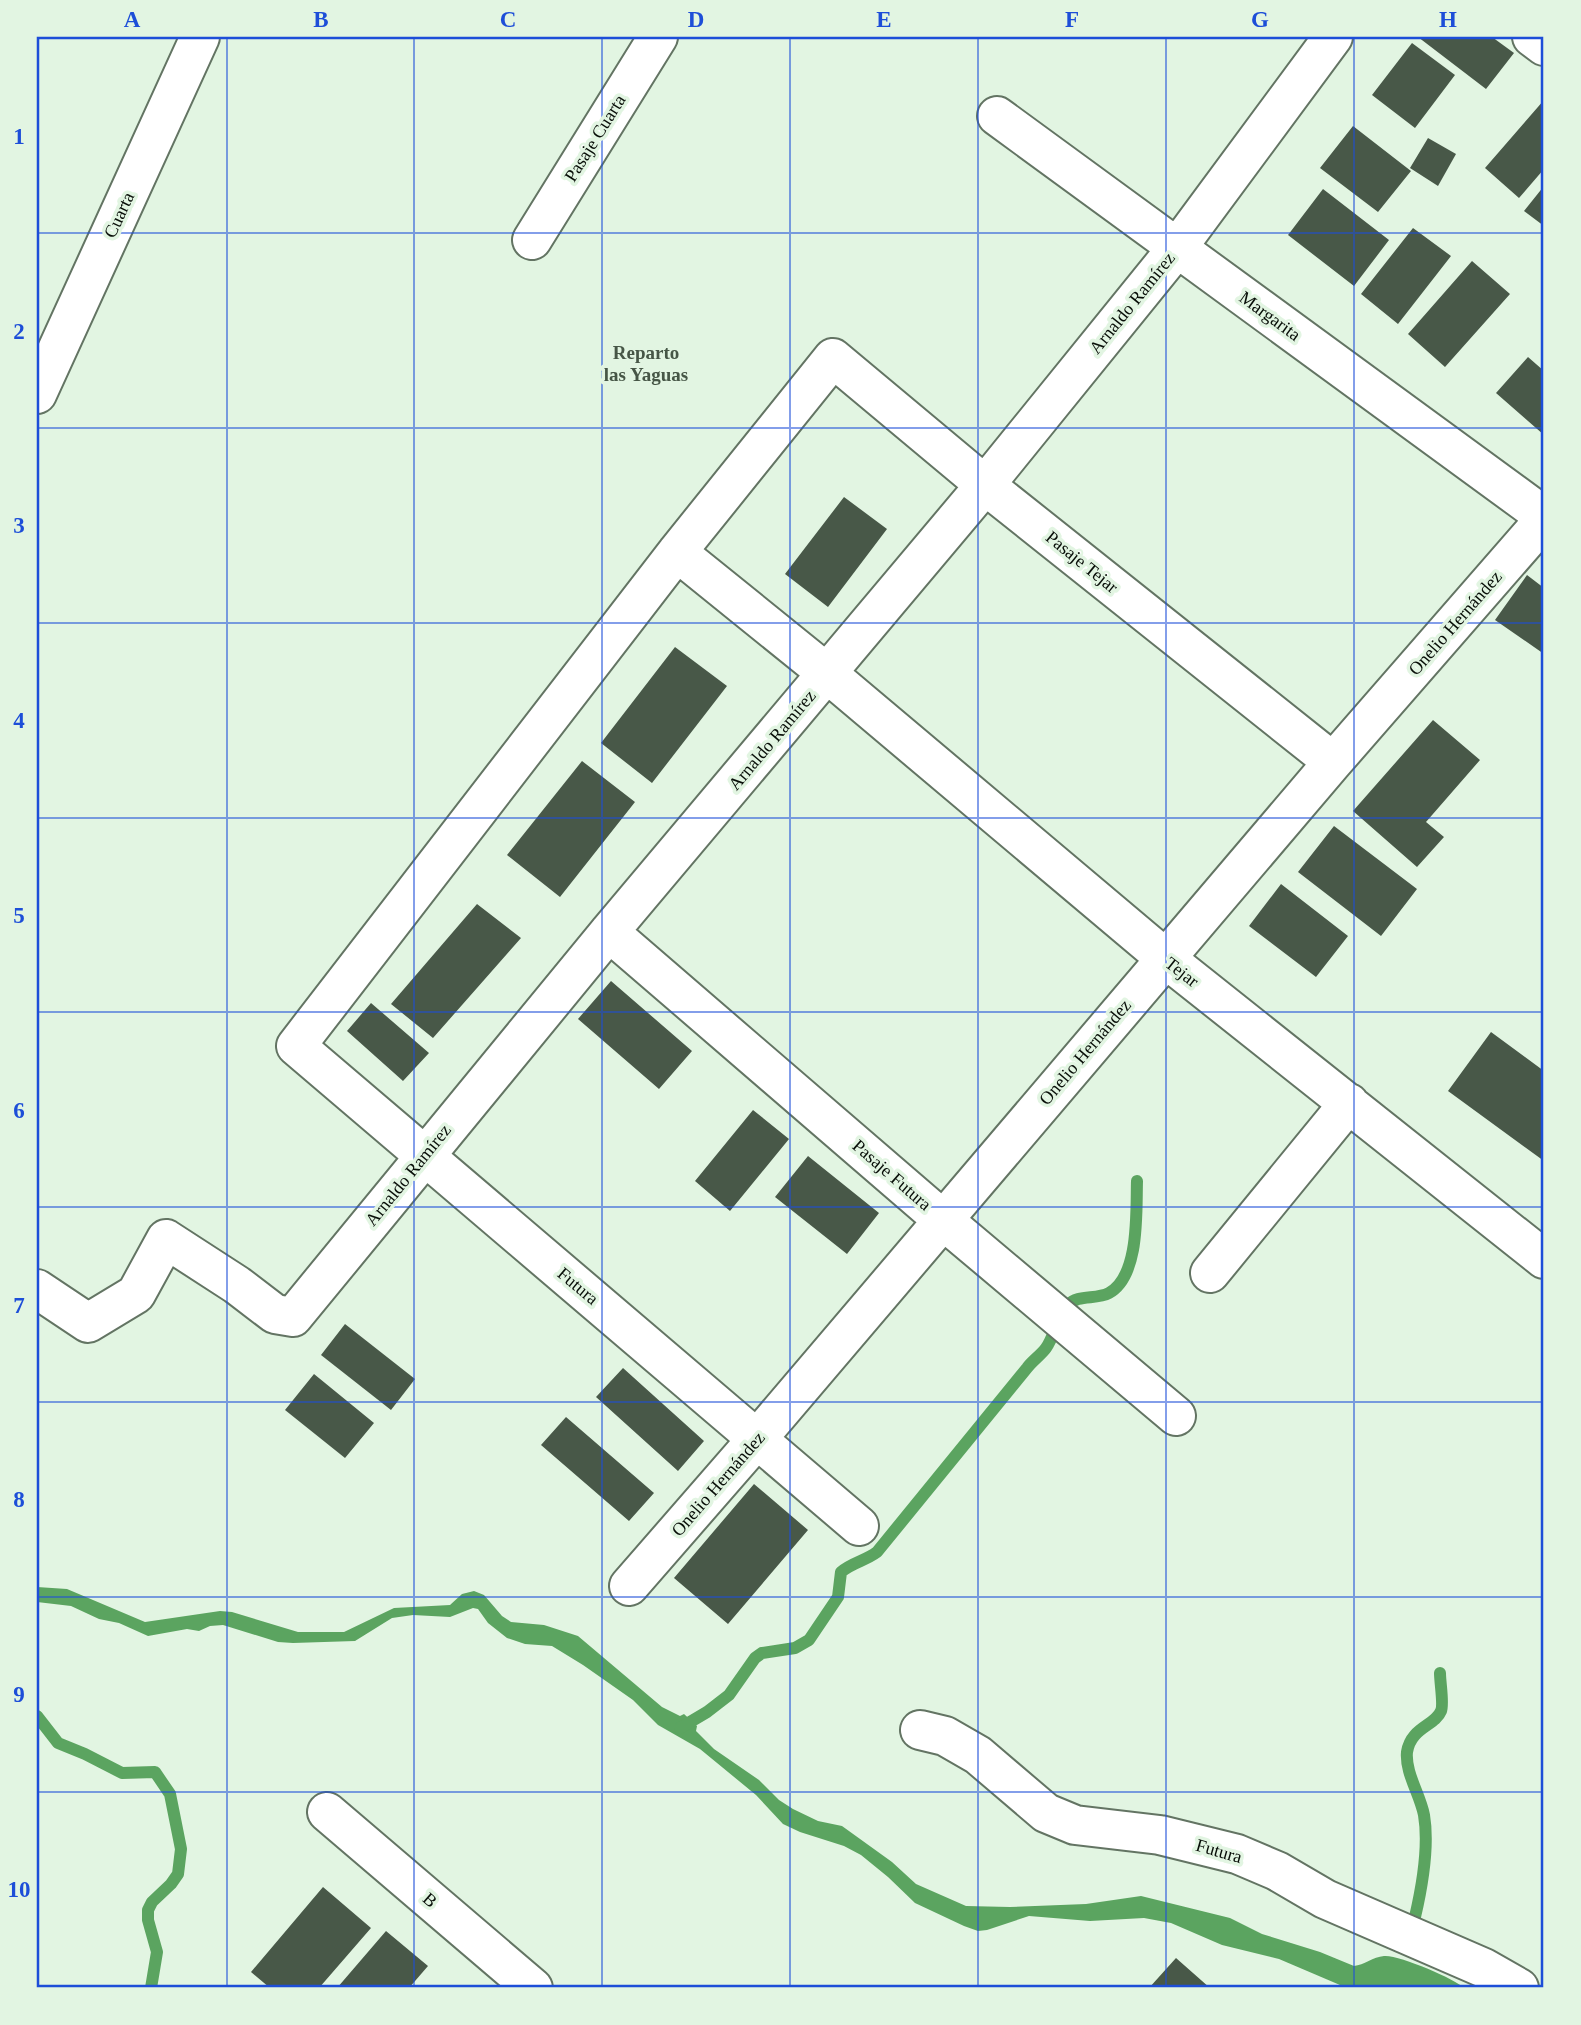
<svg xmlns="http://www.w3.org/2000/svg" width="1581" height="2025" font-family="'Times New Roman',serif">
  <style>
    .water { fill: #5ba460 }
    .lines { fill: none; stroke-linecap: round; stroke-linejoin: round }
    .stream { stroke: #5ba460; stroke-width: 12 }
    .building { fill: #485848 }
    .minor-casing { stroke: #637463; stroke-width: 42 }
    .minor { stroke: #fff; stroke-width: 38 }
    .grid { fill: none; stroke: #1d4ed8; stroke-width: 2; stroke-opacity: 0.55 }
    .labels { text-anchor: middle; stroke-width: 7; stroke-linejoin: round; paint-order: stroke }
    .street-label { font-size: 18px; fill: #080e08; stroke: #e2f5e2 }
    .neighbourhood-label { font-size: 19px; font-weight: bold; fill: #465646; stroke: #e2f5e2 }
    .neatline { fill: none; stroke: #1d4ed8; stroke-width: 2.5 }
    .grid-label { font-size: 23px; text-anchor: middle; font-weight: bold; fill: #1d4ed8 }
  </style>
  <rect width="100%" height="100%" fill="#e2f5e2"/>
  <!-- water -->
  <path class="water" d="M37,1587L67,1589L145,1622L220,1611L232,1612L298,1632H344L394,1608L450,1605L462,1594L474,1591L484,1595L502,1616L511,1622L544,1625L578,1636L662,1707L680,1716L684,1714L697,1726L696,1731L714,1749L759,1780L779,1800L793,1809L818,1821L842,1826L892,1862L916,1884L966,1906L1010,1907L1086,1904L1141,1896L1230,1918L1262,1934L1320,1952L1354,1966C1364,1965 1373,1957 1384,1956C1397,1954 1456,1979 1464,1988H1416L1410,1986L1347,1988L1279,1959L1222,1945L1171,1923L1144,1918L1090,1921L1029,1916L987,1930L978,1931L964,1926L915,1903L888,1877L861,1855L844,1846L800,1832L783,1824L756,1795L700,1749L658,1725L633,1700L583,1665L552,1646L525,1644L507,1638L488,1623L478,1609L473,1608L450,1617L413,1615L392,1618L355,1641L293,1643L278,1642L223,1625L210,1626L199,1631L187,1629L148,1636L119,1623L99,1619L71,1606L37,1602Z"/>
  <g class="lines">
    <!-- stream -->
    <path class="stream" d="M37,1716L58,1743L85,1754L122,1773L155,1772L170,1794L181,1849L178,1874L171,1884L152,1902L148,1910V1920L157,1952L151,1988
      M680,1728L707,1712L729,1695L755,1658L762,1653L795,1648L809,1640L838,1597L841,1572C853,1562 865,1561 877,1552L1027,1368C1032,1361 1041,1355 1046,1348C1055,1335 1057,1317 1068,1305C1078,1294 1096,1300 1109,1293C1140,1276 1136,1211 1137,1181
      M1415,1917C1422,1887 1429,1845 1424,1815C1420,1794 1405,1773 1407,1752C1411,1727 1435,1726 1441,1711C1444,1705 1440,1683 1440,1673"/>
  </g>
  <!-- building -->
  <path class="building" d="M1418,37H1492L1514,53L1486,89Z
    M1412,43L1455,75L1415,128L1372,95Z
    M1544,100V169L1519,198L1485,168Z
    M1353,126L1411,171L1378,212L1320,168Z
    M1428,138L1456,154L1438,186L1410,168Z
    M1544,186V226L1524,211Z
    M1323,189L1389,240L1354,286L1288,235Z
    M1413,228L1451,256L1398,324L1361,294Z
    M1472,261L1510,294L1445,367L1408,334Z
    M1528,357L1544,371V435L1496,393Z
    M844,497L887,529L828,607L785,574Z
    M1527,575L1544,588V654L1495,620Z
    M675,647L727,686L652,783L601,743Z
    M1433,720L1480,760L1426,822L1444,837L1417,867L1353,811Z
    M582,761L635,802L560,897L507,855Z
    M1334,826L1417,889L1381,936L1298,872Z
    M1281,884L1348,936L1316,977L1249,926Z
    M477,904L521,938L433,1038L391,1004Z
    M611,981L692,1051L659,1089L578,1019Z
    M371,1003L429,1053L403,1081L347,1031Z
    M1491,1032L1544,1071V1161L1448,1091Z
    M753,1110L789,1139L730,1211L695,1181Z
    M808,1156L879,1213L847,1254L775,1197Z
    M345,1324L415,1379L391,1410L321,1355Z
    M623,1368L704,1441L678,1471L596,1397Z
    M314,1374L374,1423L345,1458L285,1410Z
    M566,1417L654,1493L629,1521L541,1445Z
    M754,1484L808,1530L728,1624L674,1578Z
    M323,1887L371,1928L319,1988H270L251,1972Z
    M386,1931L428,1966L409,1988H337Z
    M1176,1958L1210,1988H1149Z"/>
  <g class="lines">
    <!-- minor casing -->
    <g class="minor-casing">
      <path id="minor" d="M1532,37L1544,46
        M997,116L1544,516
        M532,240L658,37
        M37,394L200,37
        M677,552L828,674L1165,958L1544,1259
        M609,932L943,1220L1176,1416
        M1210,1273L1349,1103
        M37,1289L88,1323L136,1294L166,1239L237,1285L275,1314L293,1317L609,932L985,485L1177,248L1333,37
        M859,1526L296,1046L677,552L833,358L985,485L1333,762
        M629,1586L757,1439L1333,762L1544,520
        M920,1730L945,1736L978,1755L1046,1813L1075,1825L1160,1835L1237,1854L1277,1871L1325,1899L1484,1968L1519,1988
        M327,1812L533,1988"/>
    </g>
    <!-- minor -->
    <use href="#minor" class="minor"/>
  </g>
  <!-- grid -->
  <path class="grid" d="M227,37V1988M414,37V1988M602,37V1988M790,37V1988M978,37V1988M1166,37V1988M1354,37V1988M37,233H1544M37,428H1544M37,623H1544M37,818H1544M37,1012H1544M37,1207H1544M37,1402H1544M37,1597H1544M37,1792H1544"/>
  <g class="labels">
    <!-- street labels -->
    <g class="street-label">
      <text transform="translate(595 138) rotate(-58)" y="6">Pasaje Cuarta</text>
      <text transform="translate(119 215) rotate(-65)" y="6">Cuarta</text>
      <text transform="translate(1132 303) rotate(-51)" y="6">Arnaldo Ramírez</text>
      <text transform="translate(1270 316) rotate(36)" y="6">Margarita</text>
      <text transform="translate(1082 562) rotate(39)" y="6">Pasaje Tejar</text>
      <text transform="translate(1455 623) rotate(-49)" y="6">Onelio Hernández</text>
      <text transform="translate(772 740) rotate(-50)" y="6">Arnaldo Ramírez</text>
      <text transform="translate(1182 972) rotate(38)" y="6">Tejar</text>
      <text transform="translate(1085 1052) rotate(-50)" y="6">Onelio Hernández</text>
      <text transform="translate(408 1175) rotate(-51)" y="6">Arnaldo Ramírez</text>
      <text transform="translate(892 1175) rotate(41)" y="6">Pasaje Futura</text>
      <text transform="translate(578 1286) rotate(40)" y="6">Futura</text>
      <text transform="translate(718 1484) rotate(-49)" y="6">Onelio Hernández</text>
      <text transform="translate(1219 1851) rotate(16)" y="6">Futura</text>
      <text transform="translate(430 1900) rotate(41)" y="6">B</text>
    </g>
    <!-- neighbourhood labels -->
    <g class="neighbourhood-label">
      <text x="646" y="359">Reparto<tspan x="646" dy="22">las Yaguas</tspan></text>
    </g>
  </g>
  <!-- border -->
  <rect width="1581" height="2025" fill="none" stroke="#e2f5e2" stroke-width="77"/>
  <rect x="38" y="38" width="1504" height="1948" class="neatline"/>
  <g class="grid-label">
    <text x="132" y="27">A</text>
    <text x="321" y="27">B</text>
    <text x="508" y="27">C</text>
    <text x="696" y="27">D</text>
    <text x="884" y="27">E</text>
    <text x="1072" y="27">F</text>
    <text x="1260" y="27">G</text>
    <text x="1448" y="27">H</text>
    <text x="19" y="144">1</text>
    <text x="19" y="339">2</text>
    <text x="19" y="533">3</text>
    <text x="19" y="728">4</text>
    <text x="19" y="923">5</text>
    <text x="19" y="1118">6</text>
    <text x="19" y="1313">7</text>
    <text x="19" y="1507">8</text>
    <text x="19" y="1702">9</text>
    <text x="19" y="1897">10</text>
  </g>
</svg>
